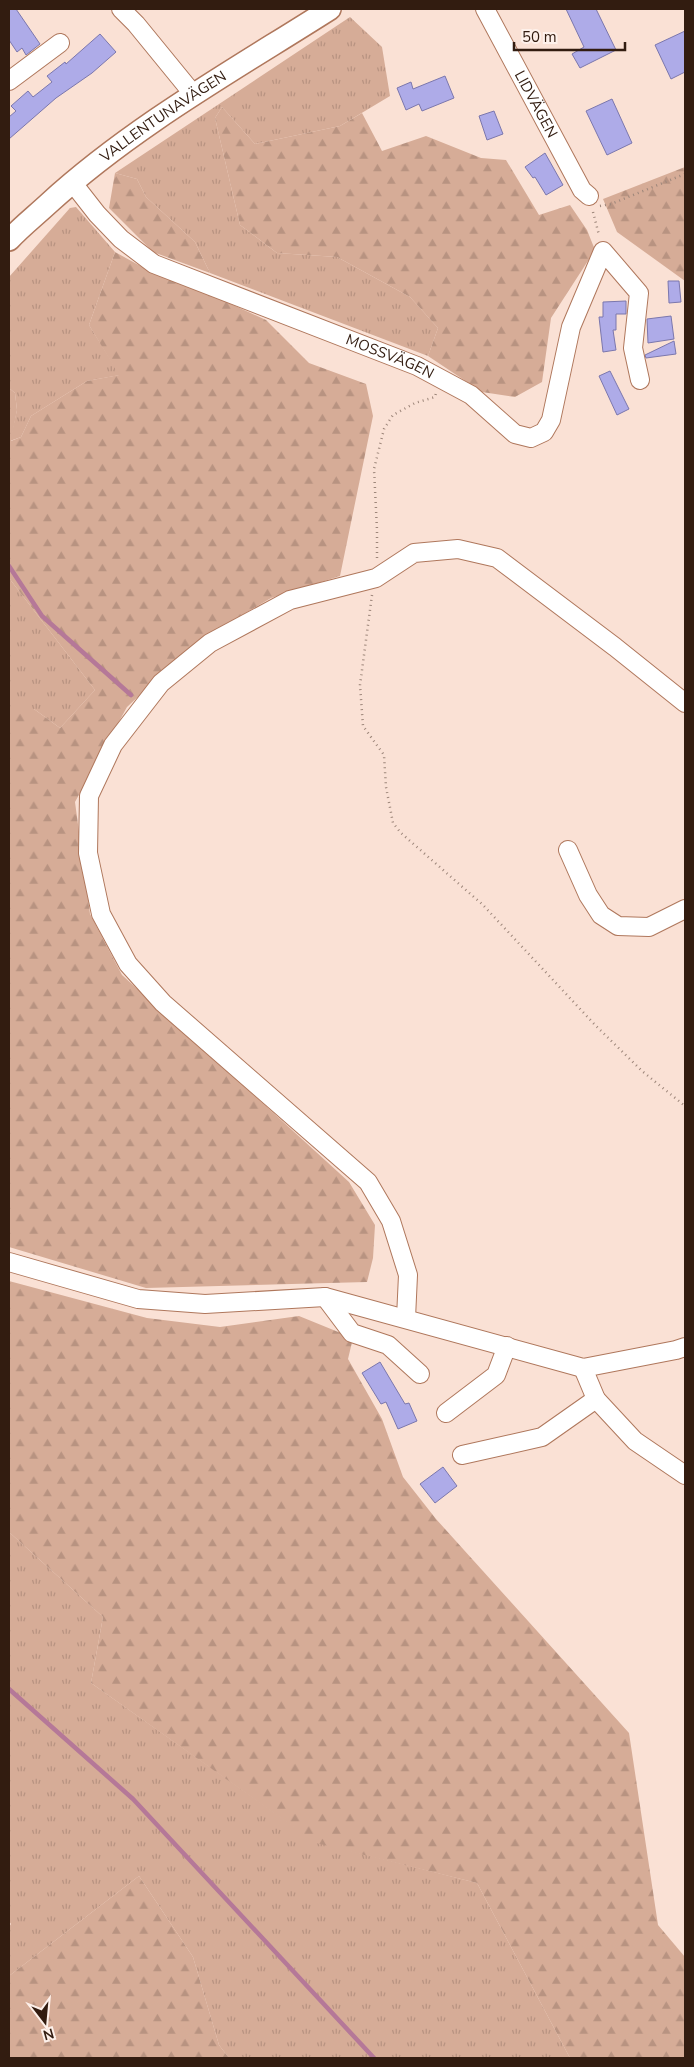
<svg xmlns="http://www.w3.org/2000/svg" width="694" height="2067" font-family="'Nunito Sans',sans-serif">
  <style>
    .grass { fill: url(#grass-tufts) }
    .forest { fill: url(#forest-firs) }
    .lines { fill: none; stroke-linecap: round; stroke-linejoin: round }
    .stream { stroke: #b57898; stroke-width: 4.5 }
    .building { fill: #aeabe8; stroke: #7b77ad }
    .minor-casing { stroke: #af775c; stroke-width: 20 }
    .major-casing { stroke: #af775c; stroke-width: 24 }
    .path { stroke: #9d867a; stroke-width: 2.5; stroke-dasharray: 1 4; stroke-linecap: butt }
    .minor { stroke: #fff; stroke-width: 18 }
    .major { stroke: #fff; stroke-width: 21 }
    .labels { text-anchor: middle; stroke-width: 4; stroke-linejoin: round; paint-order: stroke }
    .street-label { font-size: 15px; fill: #321c10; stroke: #fef1eb }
  </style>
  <defs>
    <pattern id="grass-tufts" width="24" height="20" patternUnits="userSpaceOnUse" patternTransform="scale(1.25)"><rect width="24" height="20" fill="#d6ac97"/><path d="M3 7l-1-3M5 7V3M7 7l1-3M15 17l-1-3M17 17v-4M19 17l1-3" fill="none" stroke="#b89381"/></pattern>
    <pattern id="forest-firs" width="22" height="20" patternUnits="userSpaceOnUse" patternTransform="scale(1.25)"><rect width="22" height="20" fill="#d6ac97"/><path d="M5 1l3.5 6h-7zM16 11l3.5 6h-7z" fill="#b89381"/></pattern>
  </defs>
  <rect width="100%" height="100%" fill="#fae1d5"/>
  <!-- grass -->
  <path class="grass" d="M350,17L382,47L390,96L340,126L255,144L222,107L215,118L240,225L277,253L337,257L410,297L438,328L428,356L210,273L195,242L146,197L137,179L115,173Z
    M76,207L115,252L89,325L120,375L87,381L31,416L21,437L10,441L17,410L15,393L9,388V277L70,208Z
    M9,578L95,690L60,728L34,709H9Z
    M9,1532L103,1617L91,1683L316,1842L477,1883L570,2058H229L219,2045L193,1957L139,1876L9,1976V1927L11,1924L9,1921Z"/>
  <!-- forest -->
  <path class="forest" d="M222,107L255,144L340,126L362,113L382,151L426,136L481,158L506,160L539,215L570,205L587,230L595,250L551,318L542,382L515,397L482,392L428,356L438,328L410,297L337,257L277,253L240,225L215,118Z
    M685,167V281L617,232L603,199Z
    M115,173L137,179L146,197L195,242L210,273L153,252L109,208Z
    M115,252L155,274L218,298L266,320L309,363L366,384L373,416L340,576L271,598L198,641L127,707L75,802L90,914L122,975L349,1182L375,1225L373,1258L367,1282L146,1288L9,1247V709H34L60,728L95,690L9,578V388L15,393L17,410L11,441L21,437L31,416L87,381L119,375L89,325Z
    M9,1281L147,1318L220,1327L299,1316L353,1338L348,1359L382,1419L403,1477L436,1519L629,1733L658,1925L685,1957V2058H570L477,1883L316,1843L91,1683L103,1617L9,1532Z
    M139,1876L193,1957L219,2045L229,2058H9V1976Z"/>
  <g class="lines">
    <!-- stream -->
    <path class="stream" d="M9,566L42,616L131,695
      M9,1689L133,1799L374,2058"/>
  </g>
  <!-- building -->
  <path class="building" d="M9,9H16L40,44L26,55L22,48L17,52L9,40Z
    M566,9H596L616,50L580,68L572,54L584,47Z
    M685,31V72L671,79L655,45Z
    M100,34L116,52L92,73L56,98L9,139V117L16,111L11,106L28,91L33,97L52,82L47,76L65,62L66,64Z
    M445,76L454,98L422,111L419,104L406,110L397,88L411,82L413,89Z
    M612,99L632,143L607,155L586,111Z
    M494,111L503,134L487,140L479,116Z
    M545,153L563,185L546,195L535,177L533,178L525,167Z
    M668,281H679L681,302L669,303Z
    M626,301V314H616V330H613L616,350L603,352L599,317H603V302Z
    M671,316L674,339L648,343L647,319Z
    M674,341L676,354L646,358L645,355Z
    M610,371L629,409L617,415L599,376Z
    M380,1362L405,1404L409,1403L417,1421L398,1429L386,1402L381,1404L362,1373Z
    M443,1467L457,1486L435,1503L420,1484Z"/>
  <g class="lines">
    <!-- minor casing -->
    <g class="minor-casing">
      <g id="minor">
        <path d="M121,9L136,24L194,95"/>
        <path id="s1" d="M485,9L582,190L589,196"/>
        <path d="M9,81L60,43"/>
        <path id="s2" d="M72,182L97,214L121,239L154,264L417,366L471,395L515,434L531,438L544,432L551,420L571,327L603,251L639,293L633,348L640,380"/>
        <path d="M568,850L588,895L601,915L618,926L649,927L685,909"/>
        <path d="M9,1262L138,1299L205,1304L325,1297L583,1368L676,1350L685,1347"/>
        <path d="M325,1297L352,1333L388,1345L420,1374"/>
        <path d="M406,1318L408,1275L391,1221L368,1182L163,1003L128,964L101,914L88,853L89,796L113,745L161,683L210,643L290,600L376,578L414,553L458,549L497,558L615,647L685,703"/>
        <path d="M583,1368L596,1399L635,1441L685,1475"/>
        <path d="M446,1413L496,1375L507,1346"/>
        <path d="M462,1455L542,1437L596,1399"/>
      </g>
    </g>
    <!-- major casing -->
    <g class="major-casing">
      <g id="major">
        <path id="s3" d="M9,240C21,227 35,216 48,204C132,127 234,70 330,9"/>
      </g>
    </g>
    <!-- path -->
    <path class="path" d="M600,206L611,204L685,174
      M593,212L599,235
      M377,558V530L374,469L384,429L393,415L415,403L435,397L436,393
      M372,595L360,685L363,726L384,755L386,787L393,823L401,833L483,905L596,1026L642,1071L685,1106"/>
    <!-- minor -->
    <use href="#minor" class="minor"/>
    <!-- major -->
    <use href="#major" class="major"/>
  </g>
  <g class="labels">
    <!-- street labels -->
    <g class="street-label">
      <text dy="5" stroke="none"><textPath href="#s1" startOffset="108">LIDVÄGEN</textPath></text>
      <text dy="5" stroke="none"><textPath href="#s3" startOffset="198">VALLENTUNAVÄGEN</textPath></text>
      <text dy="5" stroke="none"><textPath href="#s2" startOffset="370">MOSSVÄGEN</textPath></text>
    </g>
  </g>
  <!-- border -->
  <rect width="694" height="2067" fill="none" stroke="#321c10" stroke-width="20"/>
  <!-- north arrow -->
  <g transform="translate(45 2022) rotate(164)" stroke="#fef1eb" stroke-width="4" paint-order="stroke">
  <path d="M0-4L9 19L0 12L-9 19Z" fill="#321c10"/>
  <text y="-8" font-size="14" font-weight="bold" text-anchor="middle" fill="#321c10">N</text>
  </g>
  <!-- scale -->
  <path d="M514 42v8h111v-8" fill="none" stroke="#321c10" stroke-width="2.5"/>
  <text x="522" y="42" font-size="15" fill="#321c10" stroke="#fef1eb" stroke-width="4" paint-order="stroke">50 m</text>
</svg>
